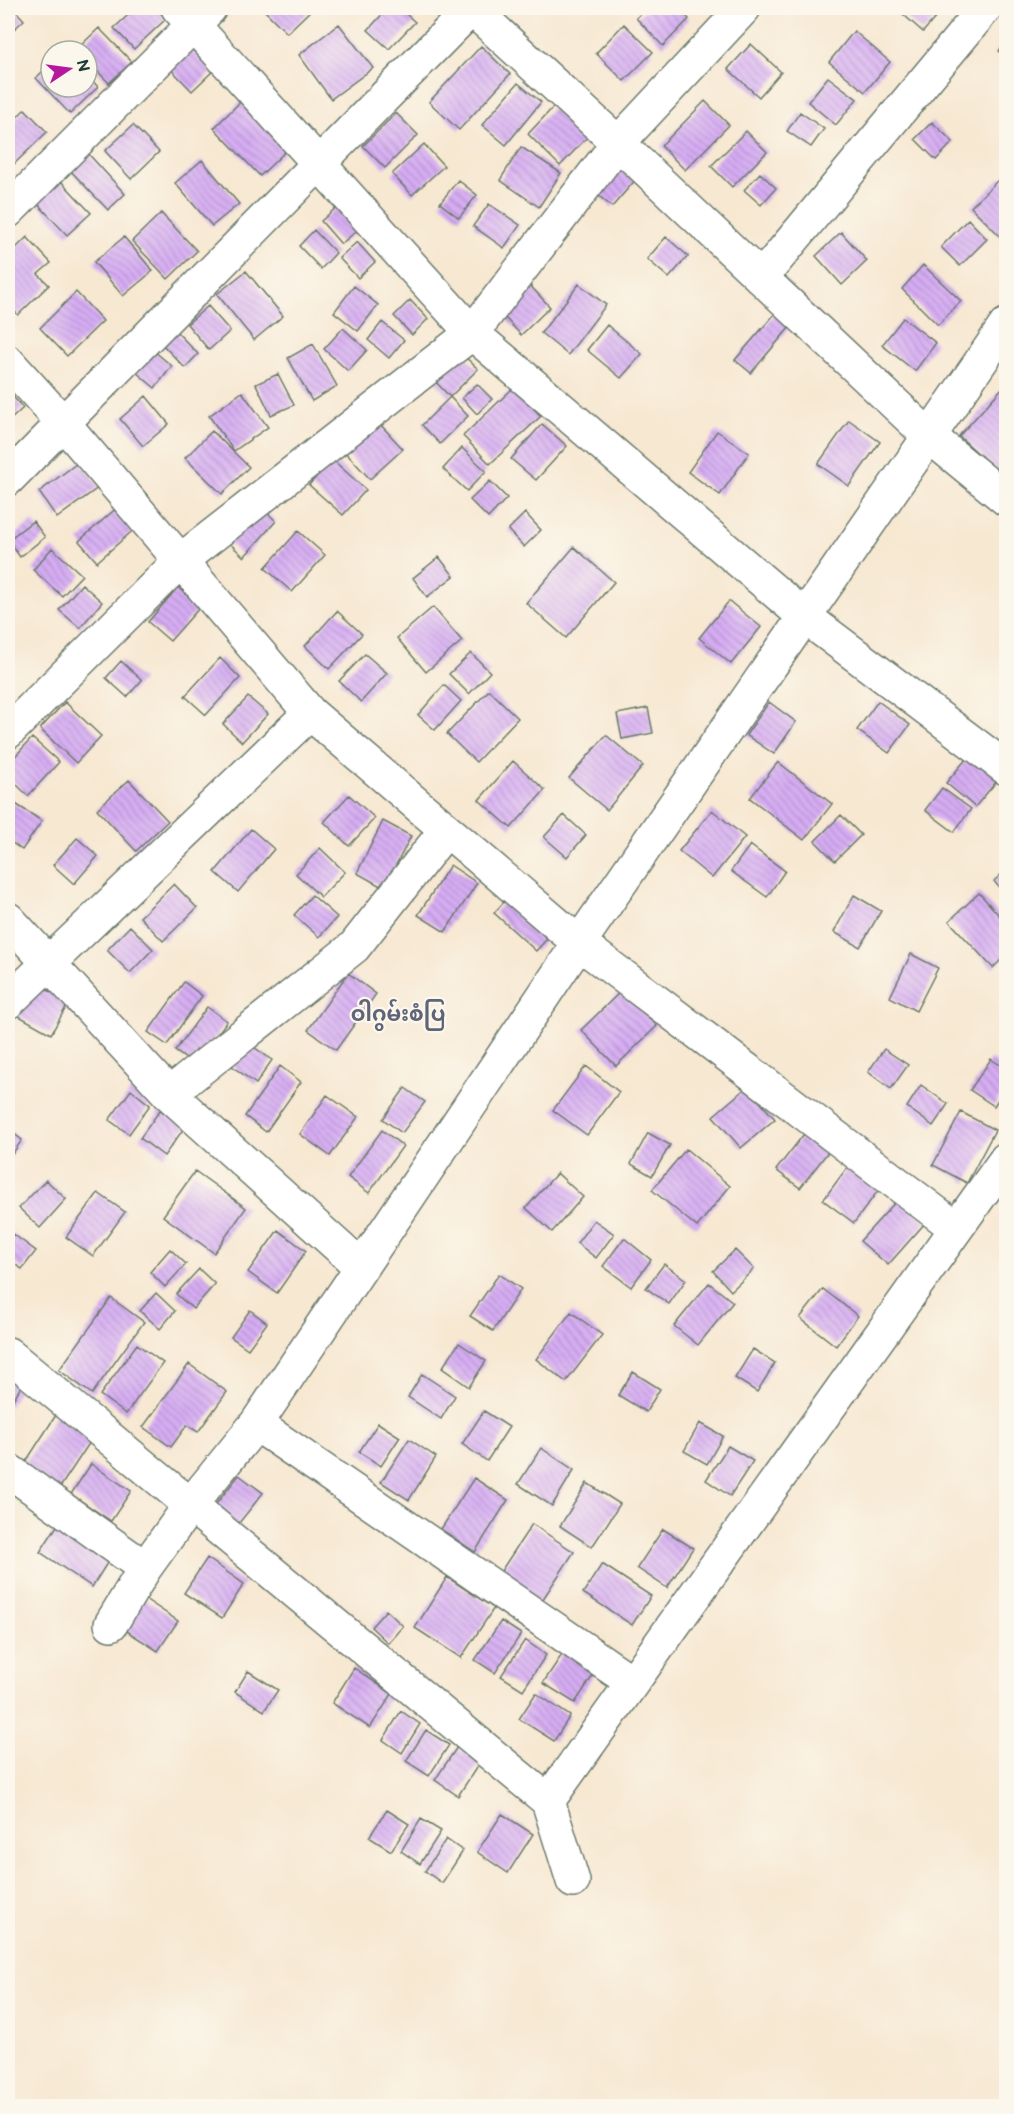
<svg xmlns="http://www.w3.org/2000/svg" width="1014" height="2114" font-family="'Balsamiq Sans','Noto Sans Myanmar',sans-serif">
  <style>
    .building { fill: url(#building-back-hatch) }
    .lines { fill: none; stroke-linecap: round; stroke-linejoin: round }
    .minor-casing { stroke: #6b796b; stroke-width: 36 }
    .minor { stroke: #fff; stroke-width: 33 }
    .labels { text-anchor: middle; stroke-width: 4.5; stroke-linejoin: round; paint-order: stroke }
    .quarter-label { font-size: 21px; font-weight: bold; fill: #5f6477; stroke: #fbf7ec }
  </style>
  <defs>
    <pattern id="building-back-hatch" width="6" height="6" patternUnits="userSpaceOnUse" patternTransform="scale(1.5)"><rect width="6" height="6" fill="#d7adf4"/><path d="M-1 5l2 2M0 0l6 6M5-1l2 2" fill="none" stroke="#ae8ec6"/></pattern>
  </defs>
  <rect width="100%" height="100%" fill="#fbf7ec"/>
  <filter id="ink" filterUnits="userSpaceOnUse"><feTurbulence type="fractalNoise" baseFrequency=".0167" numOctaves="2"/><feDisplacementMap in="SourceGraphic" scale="12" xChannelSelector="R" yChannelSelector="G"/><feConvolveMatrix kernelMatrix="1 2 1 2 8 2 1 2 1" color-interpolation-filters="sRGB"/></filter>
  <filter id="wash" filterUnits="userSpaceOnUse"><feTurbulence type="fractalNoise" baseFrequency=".008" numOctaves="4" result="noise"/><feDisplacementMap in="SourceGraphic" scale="24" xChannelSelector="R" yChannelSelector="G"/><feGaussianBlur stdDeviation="1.35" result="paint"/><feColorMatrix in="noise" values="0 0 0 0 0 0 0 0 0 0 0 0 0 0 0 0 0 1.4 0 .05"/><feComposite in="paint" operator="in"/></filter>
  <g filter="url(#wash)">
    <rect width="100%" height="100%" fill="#f7e8d2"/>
    <g id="blocks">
      <!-- building -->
      <path class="building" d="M8,8H13L24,20L8,35Z
        M136,8H156L166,19L134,49L114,28Z
        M262,8H313L287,33Z
        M388,8H399L415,22L389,49L368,30Z
        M647,8H678L689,19L663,46L636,18Z
        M896,8H941L943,9L923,32Z
        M339,24L373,68L331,99L299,55Z
        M624,24L653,52L624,81L596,53Z
        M99,28L132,62L109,83L87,60V51L77,49Z
        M854,31L890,62L865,92L829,62Z
        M189,39L216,68L192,91L164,62Z
        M1006,40V56L999,51Z
        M751,44L781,72L759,97L728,69Z
        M481,46L510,74L459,130L429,102Z
        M51,63V87H87V75L98,87L70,114L36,78Z
        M828,77L857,99L836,125L808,102Z
        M518,83L541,102L506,145L482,125Z
        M246,96L293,144L260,176L214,128Z
        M560,100L592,132L560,166L528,134Z
        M705,101L729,125L685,170L661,146Z
        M25,109L47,132L8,170V126Z
        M800,112L824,129L811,147L787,131Z
        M396,113L418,135L385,168L363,146Z
        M932,122L953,142L936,160L915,139Z
        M133,125L159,152L131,179L105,151Z
        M746,131L767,152L732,187L711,166Z
        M424,144L444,166L412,195L392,174Z
        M521,147L561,173L539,207L500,180Z
        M84,149L125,194L108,210L66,166Z
        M202,160L239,204L212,226L175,183Z
        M617,161L637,178L612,207L592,190Z
        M760,173L776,188L761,205L744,190Z
        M1001,177L1006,182V242L971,207Z
        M58,178L91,213L67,235L34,200Z
        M458,180L477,195L459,218L440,203Z
        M489,204L520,225L504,248L473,226Z
        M338,206L358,230L341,244L321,221Z
        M161,213L197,251L168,279L132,241Z
        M968,219L987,239L960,266L941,247Z
        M314,230L336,253L321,269L299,246Z
        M841,232L867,261L842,285L816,256Z
        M27,237L51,263L38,274L49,285L18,315L8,305V256Z
        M124,237L153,271L123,296L94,262Z
        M666,237L688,256L669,278L647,259Z
        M357,242L375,262L358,278L339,258Z
        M923,265L961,301L938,325L902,289Z
        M246,271L283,316L254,340L217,294Z
        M524,279L550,307L521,335L495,307Z
        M579,284L606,305L568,355L541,333Z
        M354,286L378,305L358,331L334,312Z
        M76,292L103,321L67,356L40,328Z
        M410,300L428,319L412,335L394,316Z
        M208,306L230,331L209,350L187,324Z
        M779,309L795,321L751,373L735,360Z
        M903,318L936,343L915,371L882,345Z
        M382,322L404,340L389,358L368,340Z
        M607,325L642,354L621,378L587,350Z
        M172,327L198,354L185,368L158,340Z
        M343,328L367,350L348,371L324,349Z
        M313,344L337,386L312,401L288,358Z
        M148,346L172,366L155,388L130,367Z
        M460,352L478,369L450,397L433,379Z
        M278,374L294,405L271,415L256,384Z
        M477,384L492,399L477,414L462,398Z
        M1006,384V470L1002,475L959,436Z
        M513,388L541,416L490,464L463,436Z
        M8,391L23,408L8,422Z
        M242,392L268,427L234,451L209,416Z
        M146,396L169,424L143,446L120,419Z
        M450,397L468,416L440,444L422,425Z
        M849,420L880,442L849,486L818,464Z
        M379,423L403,449L370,479L346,453Z
        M542,424L567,446L536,480L511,459Z
        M212,431L249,467L222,494L185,458Z
        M717,431L749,453L720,495L688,472Z
        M462,448L486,471L467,491L443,469Z
        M332,459L366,490L343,515L309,485Z
        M80,461L99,487L57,518L39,492Z
        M490,481L507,498L488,518L470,500Z
        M257,503L276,521L244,557L225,539Z
        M120,505L138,526L97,562L79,541Z
        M525,513L541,530L524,547L508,530Z
        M33,521L45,537L20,557L8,540Z
        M298,531L325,555L292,592L265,568Z
        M574,547L614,582L566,638L526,603Z
        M52,548L82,575L62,596L33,570Z
        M439,557L454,576L427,597L413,578Z
        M82,584L102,602L80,628L59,610Z
        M178,587L200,607L170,641L148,622Z
        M729,601L761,627L731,664L699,638Z
        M433,607L462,641L426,672L397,638Z
        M337,611L362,634L329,669L305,646Z
        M471,653L490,672L469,694L449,674Z
        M365,654L387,673L361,702L339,681Z
        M220,658L240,678L206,715L185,696Z
        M121,661L142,680L127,697L106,678Z
        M444,685L461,701L435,730L418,715Z
        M489,690L518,718L476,762L447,734Z
        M248,697L268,714L242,742L223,724Z
        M878,701L910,725L889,753L857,730Z
        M65,702L101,736L76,763L40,729Z
        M769,702L796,722L774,754L746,735Z
        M648,708L653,733L622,739L617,714Z
        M606,735L643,766L607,810L569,778Z
        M32,738L59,762L28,796L8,776V764Z
        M973,751L1002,775L975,807L946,783Z
        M513,761L545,790L511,828L479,800Z
        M778,762L832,804L804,840L750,798Z
        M129,780L168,821L136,851L97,809Z
        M942,788L971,809L954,832L925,810Z
        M349,795L375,818L349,846L324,822Z
        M14,803L42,821L22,850L8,840V813Z
        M712,810L745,837L712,878L679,851Z
        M564,815L586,835L567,857L544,837Z
        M841,815L861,835L835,861L815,841Z
        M383,821L411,836L384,888L357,873Z
        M251,829L274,849L238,892L215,872Z
        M77,838L98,856L74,884L53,865Z
        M750,845L785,871L767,897L731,871Z
        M320,848L345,872L321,897L296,874Z
        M450,865L477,883L445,932L418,915Z
        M1006,870V896L994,881Z
        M174,884L197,908L163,941L140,917Z
        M979,893L1006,923V955L993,968L949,921Z
        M511,894L554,931L536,951L494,913Z
        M312,895L337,917L319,937L294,915Z
        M854,895L881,911L860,947L834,932Z
        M130,926L153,949L130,973L107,950Z
        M911,954L938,968L916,1011L890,997Z
        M348,973L376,994L336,1050L308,1030Z
        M184,982L202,996L167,1045L148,1032Z
        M37,984L69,1002L51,1034L19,1016Z
        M622,990L657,1026L616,1066L581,1030Z
        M207,1007L227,1021L195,1065L175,1051Z
        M248,1043L272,1060L256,1084L232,1066Z
        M884,1049L908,1065L891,1089L868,1072Z
        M991,1059L1006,1069V1087L994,1106L970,1090Z
        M280,1066L301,1082L266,1132L245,1116Z
        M586,1066L619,1092L587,1135L553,1110Z
        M921,1085L948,1104L933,1126L907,1107Z
        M747,1087L775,1119L741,1148L713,1116Z
        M405,1088L425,1102L402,1133L383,1119Z
        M131,1090L150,1105L129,1134L109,1120Z
        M327,1095L358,1117L330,1156L300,1134Z
        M160,1110L185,1127L164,1156L140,1138Z
        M961,1112L995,1130L967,1183L933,1165Z
        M8,1129L22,1140L8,1160Z
        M382,1130L403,1146L369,1193L348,1177Z
        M807,1130L831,1148L800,1188L776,1170Z
        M648,1133L670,1145L652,1176L631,1164Z
        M686,1149L730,1186L697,1227L652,1190Z
        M852,1161L883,1184L854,1223L823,1200Z
        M195,1171L246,1208L214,1253L163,1216Z
        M557,1173L583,1197L552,1232L526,1208Z
        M46,1180L66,1199L40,1228L19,1208Z
        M98,1193L125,1212L93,1256L66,1237Z
        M899,1198L926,1222L888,1265L860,1241Z
        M594,1220L614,1234L596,1258L577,1243Z
        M278,1230L306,1251L277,1293L248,1272Z
        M13,1234L36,1251L22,1269L8,1259V1241Z
        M624,1238L651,1260L631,1287L603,1266Z
        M170,1249L186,1264L165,1287L150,1272Z
        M735,1250L754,1269L731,1291L713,1271Z
        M664,1264L686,1280L669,1304L646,1288Z
        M199,1269L215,1284L193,1309L176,1294Z
        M499,1274L521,1289L493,1331L470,1316Z
        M709,1283L733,1302L698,1345L674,1326Z
        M823,1289L858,1316L836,1346L800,1318Z
        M156,1293L175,1311L160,1329L140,1311Z
        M111,1298L144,1322L92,1394L59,1370Z
        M250,1310L267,1323L248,1349L231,1337Z
        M571,1312L602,1335L566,1382L536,1359Z
        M459,1343L486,1361L469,1387L442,1368Z
        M137,1344L163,1363L126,1414L100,1395Z
        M753,1349L775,1363L757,1392L735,1378Z
        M189,1364L227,1392L198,1432L187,1425L171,1447L143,1427Z
        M8,1371L24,1382L8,1408Z
        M633,1372L660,1389L646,1412L618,1395Z
        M422,1374L455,1396L441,1419L408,1397Z
        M484,1411L509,1427L487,1461L462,1444Z
        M56,1415L92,1439L59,1489L23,1466Z
        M378,1423L400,1437L381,1466L359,1452Z
        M700,1423L723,1436L707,1464L684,1451Z
        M409,1439L436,1457L409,1500L381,1482Z
        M728,1446L753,1461L730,1496L706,1480Z
        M541,1448L574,1470L552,1506L518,1484Z
        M91,1464L131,1491L111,1521L71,1494Z
        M239,1475L263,1493L235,1528L212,1509Z
        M474,1478L508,1500L475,1552L441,1529Z
        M587,1483L620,1504L592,1547L560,1526Z
        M62,1518L114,1552L92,1587L40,1552Z
        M532,1524L574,1552L539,1605L497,1577Z
        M663,1529L693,1548L667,1588L637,1568Z
        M207,1558L244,1584L222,1618L184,1593Z
        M602,1564L651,1596L632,1625L583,1593Z
        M447,1577L494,1608L461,1658L415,1628Z
        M142,1597L178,1621L158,1651L122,1628Z
        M386,1610L403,1626L388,1643L371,1627Z
        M501,1621L521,1634L495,1673L475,1660Z
        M525,1640L546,1655L523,1690L501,1676Z
        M565,1650L596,1671L575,1703L543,1683Z
        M354,1668L392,1694L370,1728L332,1703Z
        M248,1671L278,1690L264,1711L235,1692Z
        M536,1693L570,1716L554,1741L519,1719Z
        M401,1711L420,1724L402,1753L383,1740Z
        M426,1730L449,1745L429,1776L406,1761Z
        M457,1747L480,1762L458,1796L435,1780Z
        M387,1810L409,1824L391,1851L369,1837Z
        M502,1814L533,1834L508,1873L477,1852Z
        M421,1819L441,1831L420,1864L401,1851Z
        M446,1839L463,1851L442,1883L425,1871Z"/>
    </g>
  </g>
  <g filter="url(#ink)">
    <use href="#blocks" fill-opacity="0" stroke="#6b796b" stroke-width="1.5"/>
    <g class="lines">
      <!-- minor casing -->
      <g class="minor-casing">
        <path id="minor" d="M178,8L472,333L805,617L1006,768
          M471,8L618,143L929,436L1006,499
          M8,211L210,8
          M761,278L985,8
          M8,362L64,424L310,713L579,943L956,1228
          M8,479L472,8
          M8,732L180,561L472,333L618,143L744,8
          M8,919L169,1094L361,1267
          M8,1002L310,713
          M169,1094L354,947L446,830
          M8,1354L548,1801
          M256,1424L632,1682
          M8,1470L145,1568
          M111,1624L145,1568L191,1504L256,1424L579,943L1006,325
          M573,1881L548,1801L1006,1159"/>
      </g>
      <!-- minor -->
      <use href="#minor" class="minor"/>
    </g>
  </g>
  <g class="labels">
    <!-- quarter labels -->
    <g class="quarter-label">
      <text x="398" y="1021">ဝါဂွမ်းစံပြ</text>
    </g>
  </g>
  <!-- margin -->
  <rect width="1014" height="2114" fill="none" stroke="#fbf7ec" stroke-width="30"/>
  <!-- north arrow -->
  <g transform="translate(69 69) rotate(77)"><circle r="28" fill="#fbf7ec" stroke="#a3ada2" stroke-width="1.5"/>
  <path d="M0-4.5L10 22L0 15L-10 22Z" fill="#b5179e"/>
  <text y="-9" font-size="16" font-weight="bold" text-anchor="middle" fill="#1f3d34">N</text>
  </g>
</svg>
